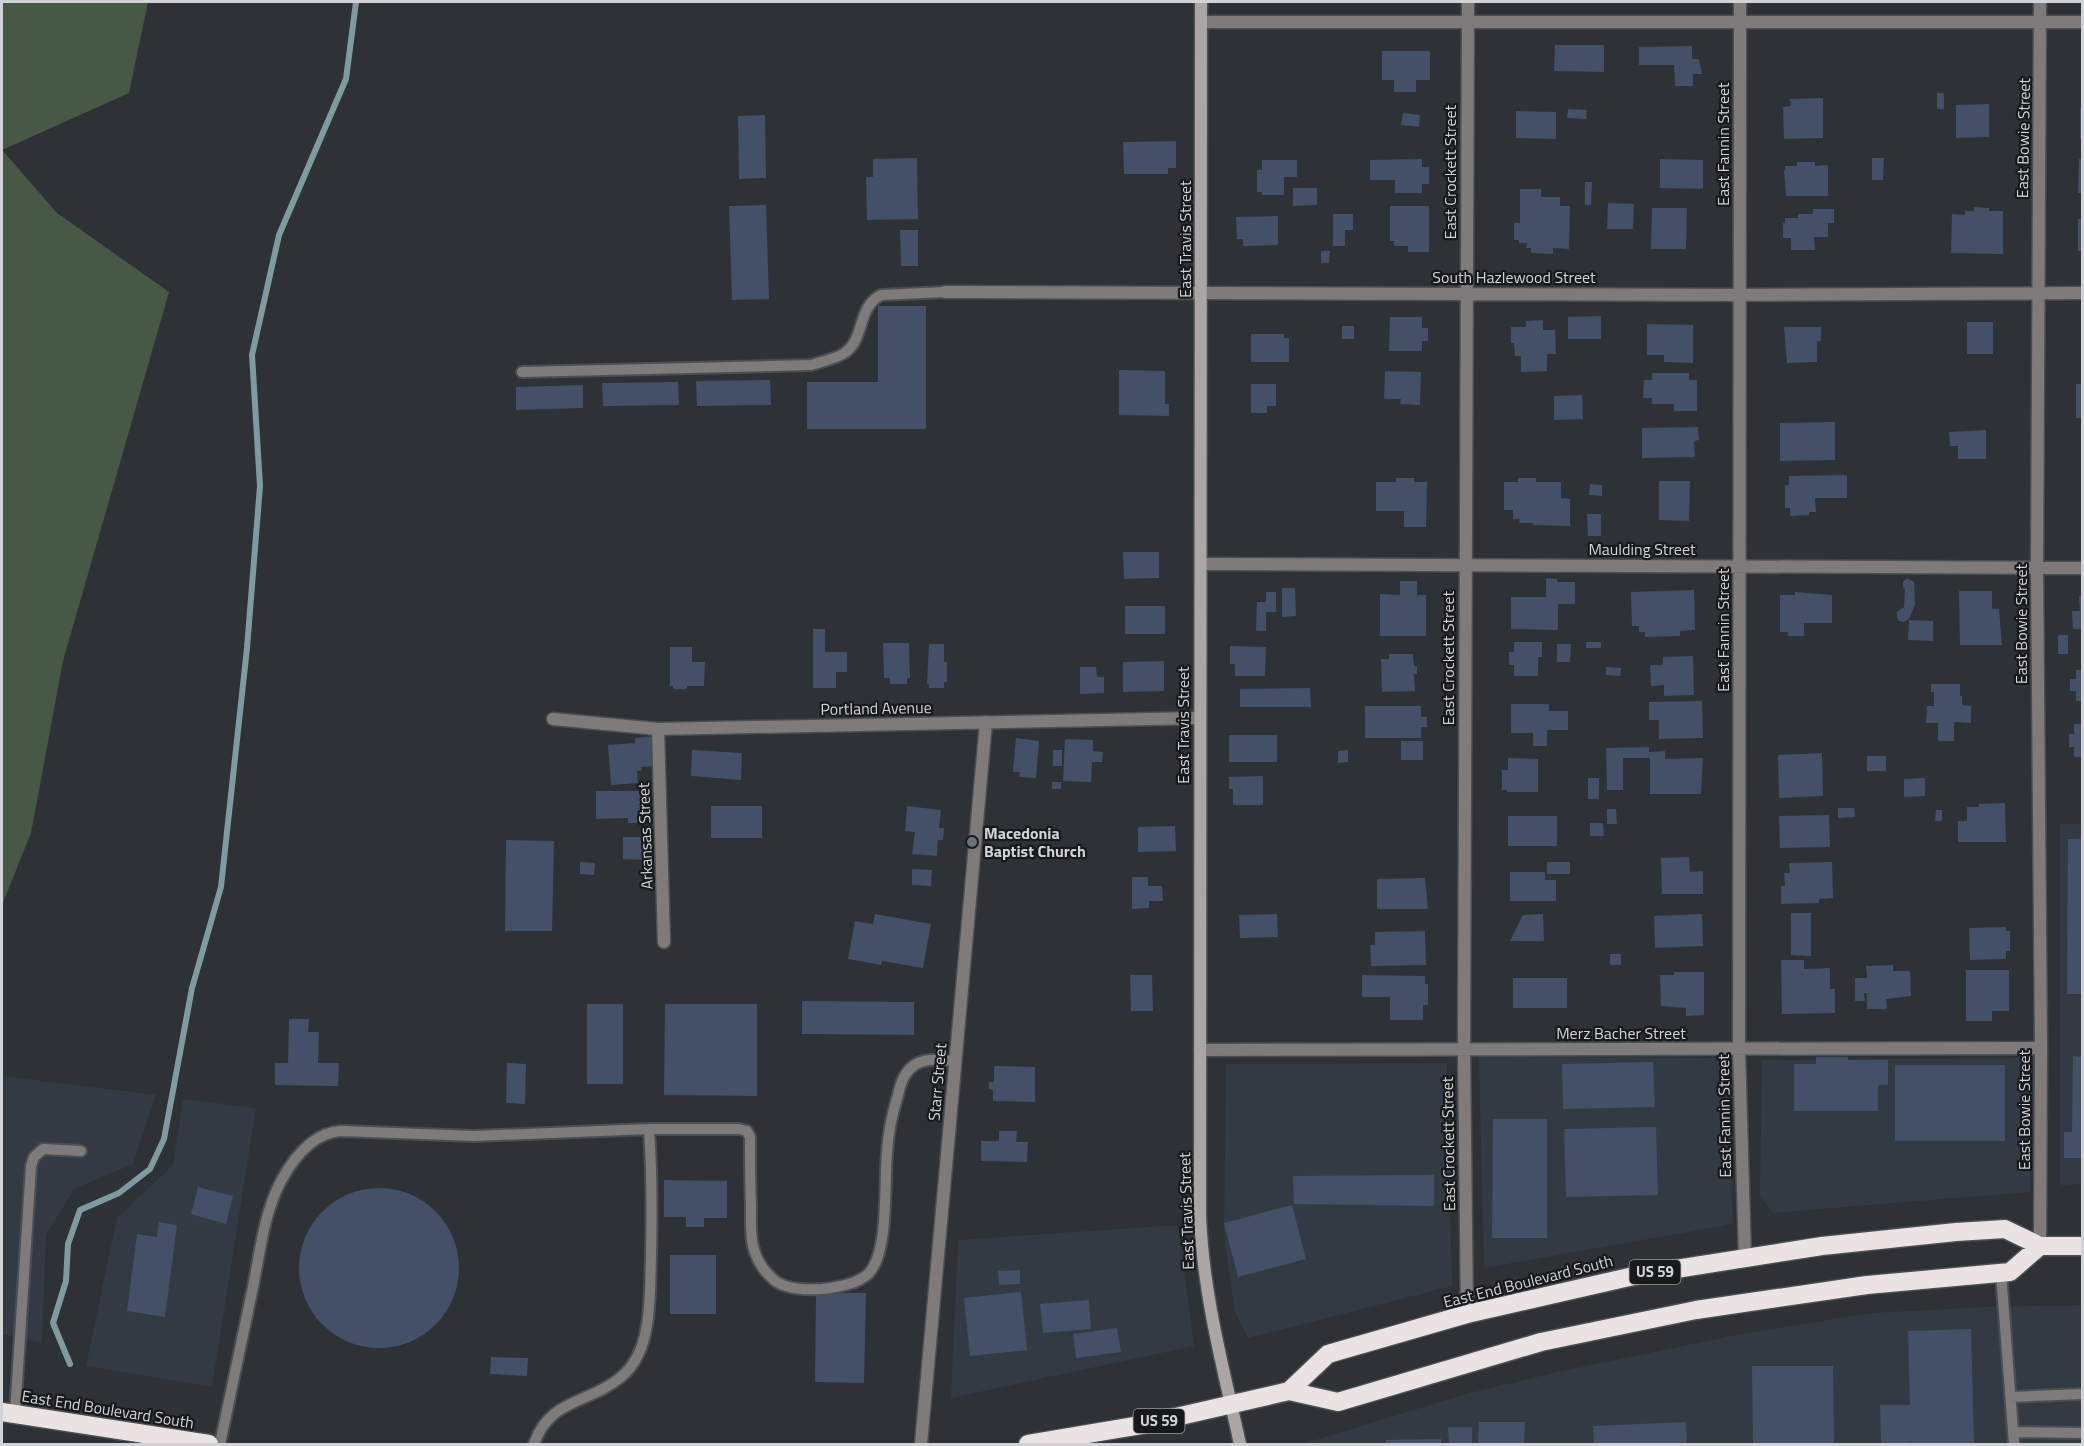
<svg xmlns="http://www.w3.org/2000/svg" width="2084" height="1446" font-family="'Titillium Web',sans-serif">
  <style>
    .built { fill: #343a44 }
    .green { fill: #475847 }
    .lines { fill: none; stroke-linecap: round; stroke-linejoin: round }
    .stream { stroke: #7f9aa0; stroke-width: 6 }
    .building { fill: #435067 }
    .lane-casing { stroke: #4b4e53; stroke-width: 14 }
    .street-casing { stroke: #4b4e53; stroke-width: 15 }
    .secondary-casing { stroke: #4b4e53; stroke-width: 15 }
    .highway-casing { stroke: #4b4e53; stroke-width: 21 }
    .lane { stroke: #7f7b7b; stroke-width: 10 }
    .street { stroke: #7f7b7b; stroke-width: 12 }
    .secondary { stroke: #aba5a5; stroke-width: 12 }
    .highway { stroke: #ebe2e3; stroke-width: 18 }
    .worship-dot { fill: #6b7280; stroke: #18191b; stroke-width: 2 }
    .labels { text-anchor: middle; stroke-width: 4.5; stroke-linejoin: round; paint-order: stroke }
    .shield { fill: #18191b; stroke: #9a9b9f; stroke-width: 1.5 }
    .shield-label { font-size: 15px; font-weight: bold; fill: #d1d3d7 }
    .street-label { font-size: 16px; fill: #d1d3d7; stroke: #18191b }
    .poi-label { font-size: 16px; font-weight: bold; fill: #d1d3d7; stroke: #18191b; text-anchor: start }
  </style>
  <rect width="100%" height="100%" fill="#2e3136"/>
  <!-- built -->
  <path class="built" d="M2060,824H2082V1184L2060,1185Z
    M1479,1057L1728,1058L1733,1224L1484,1268Z
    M2029,1058L2030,1192L1773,1213L1760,1196L1762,1060Z
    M1447,1063L1452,1286L1248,1338L1235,1312L1224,1236L1226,1064Z
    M2,1076L156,1095L133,1164L74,1189L46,1235L42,1343L2,1334Z
    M183,1099L256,1108L212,1387L86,1366L117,1218L173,1165Z
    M1178,1225L1194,1346L951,1398L958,1240Z
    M2082,1305V1444H1302L1466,1394L1553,1373L1736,1335L1871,1313L1986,1307Z"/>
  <!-- green -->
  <path class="green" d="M2,2H148L129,93L2,150L57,213L169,292L63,661L31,833L2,905Z"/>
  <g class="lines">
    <!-- stream -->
    <path class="stream" d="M70,1364L53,1323L66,1281L68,1244L80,1210L119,1193L150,1169L164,1139L192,988L221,887L247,648L260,486L252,355L279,235L346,79L356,2"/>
  </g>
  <!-- building -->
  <path class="building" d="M1555,45H1604V72L1554,71Z
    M1692,46V59H1699L1702,74H1693V86H1675L1674,65H1639V47Z
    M1382,51H1430V80H1416V92H1394V80H1382Z
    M1937,93H1944V109H1937Z
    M1823,98V138L1784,139L1783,107L1791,106L1790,99Z
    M1989,104V137L1956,138V105Z
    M2080,108H2082V139H2080Z
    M1568,109L1587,110L1586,119L1567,118Z
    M1516,111L1556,112V139L1516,138Z
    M1403,113L1420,115L1419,127L1401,125Z
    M765,115L766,178L739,179L738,116Z
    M1176,141V168H1168V174H1124L1123,142Z
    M917,158L918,219L867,220L866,177H873V159Z
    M1872,158H1884L1883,180H1872Z
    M1422,159V167H1429V184H1422V193H1395V180H1370V160Z
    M1660,159L1703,160V189L1660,188Z
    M2079,159H2082V193H2078Z
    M1262,160H1297V177H1284V195H1262V192H1257V170H1262Z
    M1797,162H1815V166L1828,165V196H1786L1784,170H1785V166H1797Z
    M1585,182H1592L1591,205H1585Z
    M1293,188H1317V205L1293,206Z
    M1520,189H1541V197H1560V206H1570L1569,249L1553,248V254L1531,253V248H1526L1527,243H1519V240H1514V223H1520Z
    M1608,203L1634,204L1633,229H1607Z
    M766,205L769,299L732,300L729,206Z
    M1390,206H1429V252H1408V246H1394V241H1390Z
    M1974,207L1989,208V211H2003V254L1951,253L1952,214L1965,215V211H1974Z
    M1652,208H1687L1686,249H1651Z
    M1813,209H1834V223H1828V237H1814L1815,250H1791V238H1783V223H1785V218H1798V214H1813Z
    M1333,214H1353V230H1345V246H1333Z
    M1278,216V245L1243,246V239H1237L1236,217Z
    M2078,219H2082V251H2078Z
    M900,230H918V266H901Z
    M1321,251H1330L1329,263H1321Z
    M878,306H926V429H807V382H878Z
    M1601,316V339H1568V317Z
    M1390,317H1422V328H1428V341H1422V351H1389Z
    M1543,320V330H1555L1556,354H1547V371L1521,372V356H1515L1514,343H1511V327H1526V321Z
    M1967,322H1993V354H1967Z
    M1647,324L1693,325V363L1664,362V355H1647Z
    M1342,326H1354V339H1342Z
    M1784,327H1821V341H1817V362L1787,363Z
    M1251,334H1284V338H1289V362H1251Z
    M1119,370L1165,371V404H1169V416L1119,415Z
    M1385,371L1421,372L1420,405L1400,404L1401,399H1384Z
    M1652,373H1689V380H1697V411H1674V404H1652V398H1643L1644,380H1652Z
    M770,380L771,405L697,406L696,381Z
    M678,382L679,405L603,406L602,383Z
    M1251,384H1276V406H1267V413H1251Z
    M2076,384H2082V418H2076Z
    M583,385V408L516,410V387Z
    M1582,395L1583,419L1554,420V396Z
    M1835,422V460L1780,461V423Z
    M1698,427L1699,440L1694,441L1695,457L1642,458V428Z
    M1986,430V459H1958V446H1950L1949,432Z
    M1847,475V498H1815L1816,512H1809V515L1790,516V508H1785V485H1789V476Z
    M1396,478H1414V482H1427L1426,527H1404V511H1376V482H1396Z
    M1518,478H1536V482H1561V498L1570,499V526L1533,525V523H1519L1520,519H1513V510H1504V482H1518Z
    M1659,481H1690L1689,521L1659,520Z
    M1590,484L1602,485V496L1589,495Z
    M1587,514H1601V536H1588Z
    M1123,552H1159V578L1124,579Z
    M1546,578L1557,579V582H1575V604H1558V630L1511,629V597H1546Z
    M1907,578L1914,582L1915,605L1909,619L1904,622L1899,621L1897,617V612L1904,607L1905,589L1903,588V582Z
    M1400,581H1417V595H1426V636H1380V594L1400,595Z
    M1282,588H1295L1296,616L1282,617Z
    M1694,590L1695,630L1680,631V636L1645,637V632H1639V626H1632L1631,592Z
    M1959,591H1992V609H1999L2002,645H1960Z
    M1266,592H1276V612H1266V631H1256L1257,602H1266Z
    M1795,592L1832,595V623H1804V636H1788V632H1780V595H1795Z
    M2079,596H2082V629H2073L2072,611H2080Z
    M1125,606H1165V634H1125Z
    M1909,620L1933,621V641L1908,640Z
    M813,629H825V652H847V672H836V688H813Z
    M2058,635H2068V654H2058Z
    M1514,642H1542V657H1538V676H1514V665H1509V652H1514Z
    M1586,642H1601V648H1586Z
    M883,643H909L910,678H907V684H890V678H884Z
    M929,644H944V662H947V682H944V688H929V684H927Z
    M1557,644H1571L1570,662H1557Z
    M1230,646L1266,647L1265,676H1235V664H1230Z
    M670,647H692V662H705L704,686H687V689H673V686H670Z
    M1389,654H1413L1414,666H1417V674H1414L1415,691L1382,692L1381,659H1389Z
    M1693,656L1694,695L1664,696V685L1651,686L1650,665H1663V657Z
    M1164,661V691L1123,692V662Z
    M1080,667H1096L1097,677H1104V693L1080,694Z
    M1606,667L1621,668L1620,676L1606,675Z
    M2076,670H2082V701H2076V691H2070V679H2076Z
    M1931,684H1960V696H1962V705L1971,706V723L1954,722V741H1938V723H1926L1927,706H1934V692H1931Z
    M1310,688L1311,707H1240V689Z
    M1702,701L1703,738L1659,739V720H1649V702Z
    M1511,704H1549V711H1568V730H1547V746H1533V733H1511Z
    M1365,706H1421V717H1427V727H1421V738H1365Z
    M2074,724H2082V757H2074V747H2069V734H2074Z
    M1229,735H1277V762H1229Z
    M655,736L657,766L641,767L642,770L637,771L638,783L611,785L608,745L635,743V738Z
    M1016,738L1039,741L1036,778L1019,777L1020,772H1013Z
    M1065,739L1093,740V751L1103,752L1102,762H1092L1091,782L1063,781Z
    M1401,741H1423V760H1401Z
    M1649,747V752L1665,751V759L1703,758L1701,794H1650V758H1623V790H1607L1606,748Z
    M692,750L742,753L741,780L691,776Z
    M1053,750H1062V766H1053Z
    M1348,750V762L1338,763V751Z
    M1822,753L1823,796L1779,798L1778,755Z
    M1867,756H1886V771H1867Z
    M1508,758L1538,759V792H1507V790H1502V770H1508Z
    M1263,776V805H1233V789H1229V777Z
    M1588,778H1599V799H1588Z
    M1925,778V796L1904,797V779Z
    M1052,782H1061V789H1052Z
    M596,791H639V793H645L646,815H640V823H628V818L596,819Z
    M2005,803L2006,842H1958V821H1967V807H1979V804Z
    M711,806H762V838H711Z
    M907,806L941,810L939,828H944L943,840H938L937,856L912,854L915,832L905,831Z
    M1838,808H1854L1855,817L1838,818Z
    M1607,809H1616L1617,824H1607Z
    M1936,810H1942V821H1935Z
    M1829,815L1830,847L1780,848L1779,816Z
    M1508,816H1557V846H1508Z
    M1590,823H1603L1604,836H1590Z
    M1175,826L1176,851L1138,852V827Z
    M623,837H646V860L623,859Z
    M2068,839H2082V994H2067Z
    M506,840L554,841L552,931H505Z
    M1689,857L1690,872L1703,871V894H1662L1661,858Z
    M580,862L595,863L594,875L580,874Z
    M1547,862H1570V874H1547Z
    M1832,862L1833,898L1819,899V903L1781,904V886H1785L1784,873H1790L1789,863Z
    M912,869L932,870L931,886L912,885Z
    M1510,872H1545V880H1556V901H1510Z
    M1132,877H1148V886H1162L1163,901H1149V908L1132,909Z
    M1425,878L1428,909H1377V879Z
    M1791,913H1811V956L1791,955Z
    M875,914L931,924L923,968L882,961L881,965L848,959L855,921L873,924Z
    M1277,914L1278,937L1240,938L1239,915Z
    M1543,914L1544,941H1510L1523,915Z
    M1702,914L1703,946L1655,948L1654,916Z
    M2006,927V931H2010V951H2006V959L1970,960L1969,928Z
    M1425,931L1426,965L1371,966L1370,945H1375V932Z
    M1610,954H1621V965H1610Z
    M1781,960H1804V969L1830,968V989H1835V1013L1782,1014Z
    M1893,965V971H1910L1911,996L1886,999L1887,1009H1867V993H1864L1865,1001H1855V978H1867L1866,966Z
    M1966,970H2009V1011H1992V1021H1966Z
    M1674,972H1704V1015L1686,1016V1008L1661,1006L1660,975H1674Z
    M1130,975H1152L1153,1011H1131Z
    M1362,975L1425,976V984H1428V1005H1423V1020H1390V997H1362Z
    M1513,978H1567V1008H1513Z
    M802,1001L914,1002V1035L802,1034Z
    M587,1004H623V1084H587Z
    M665,1004H757V1096L664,1095Z
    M289,1019H309L308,1032H319L318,1063H339L338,1086L275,1085V1063H288Z
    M2073,1056L2082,1057V1158H2064V1132H2072Z
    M1816,1057H1848V1060H1888V1085H1878V1111H1794V1064H1816Z
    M1653,1062L1655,1107L1563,1109L1562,1064Z
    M507,1063L526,1064L525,1104L506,1103Z
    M1895,1065H2005V1141H1895Z
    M994,1066L1035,1067V1102L993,1101V1090L989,1089V1082H994Z
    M1493,1119H1547V1238H1492Z
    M1656,1127L1658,1195L1566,1197L1564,1129Z
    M999,1131H1017L1016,1142H1028L1027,1162L981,1161V1141H999Z
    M1434,1175V1206L1294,1204L1293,1176Z
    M664,1180L727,1181V1218H704V1227H686V1217H664Z
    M198,1187L233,1196L226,1224L191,1214Z
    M299 1268a80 80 0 1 1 160 0a80 80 0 1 1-160 0Z
    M1292,1205L1306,1259L1238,1277L1224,1223Z
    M159,1222L177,1225L165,1317L127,1311L137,1234L157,1237Z
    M670,1255H716V1314H670Z
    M1020,1270V1284L999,1285L998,1271Z
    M1021,1292L1027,1350L970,1356L964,1298Z
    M816,1293H866L864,1383L815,1382Z
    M1089,1300L1091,1329L1043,1333L1040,1304Z
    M1117,1328L1121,1352L1076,1358L1073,1334Z
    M1971,1329L1974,1444H1911V1438L1910,1444H1881L1880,1405H1910L1908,1331Z
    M491,1357L528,1358L527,1376L490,1374Z
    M1752,1366H1833L1834,1444H1753Z
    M1479,1422H1525L1524,1444H1478Z
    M1686,1422L1687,1444H1594L1593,1426Z
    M1448,1427H1472V1444H1449Z
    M1441,1439V1444H1386V1440Z"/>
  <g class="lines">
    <!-- lane casing -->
    <g class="lane-casing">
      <path id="lane" d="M522,372L811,365C821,362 834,359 843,354C866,340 856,308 881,295L945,292
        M2001,1273L2014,1444
        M2011,1397L2082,1394
        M15,1414L31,1166L34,1157L43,1149L81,1151
        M2013,1432L2082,1433
        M220,1444C231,1392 242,1339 253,1287C260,1252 264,1213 281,1181C294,1157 314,1132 342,1131L474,1136L649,1129
        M534,1444C550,1398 589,1404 621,1377C635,1366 643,1347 646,1330C651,1306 650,1281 651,1257C652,1214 652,1171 649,1129H739L747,1131L750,1137C750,1160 750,1183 751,1205C751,1219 750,1233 753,1246C756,1258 762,1269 771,1277C782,1290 807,1290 823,1289C838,1287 858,1284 869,1273C889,1252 884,1183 887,1153C888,1133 892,1114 898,1095C900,1085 903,1074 912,1067C923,1057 941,1060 955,1061"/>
    </g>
    <!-- street casing -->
    <g class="street-casing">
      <path id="street" d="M1740,2L1739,1049L1745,1258
        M1201,22H2082
        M945,292L1740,295L2082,293
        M1201,564L2082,568
        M553,719L658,729L1200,718
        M658,729L664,942
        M1200,1050L2041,1048
        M2040,1246L2041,1048L2037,568L2040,2
        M1467,1314L1464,1050L1468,2
        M921,1444L986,722"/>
    </g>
    <!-- secondary casing -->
    <g class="secondary-casing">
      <path id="secondary" d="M1201,2L1200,1215C1203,1294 1223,1367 1240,1444"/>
    </g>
    <!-- highway casing -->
    <g class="highway-casing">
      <path id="highway" d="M1289,1391L1328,1354L1467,1314L1638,1275L1822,1246L1956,1232L2005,1229L2040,1246H2082
        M2,1412L209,1444
        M1028,1444L1141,1425L1289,1391L1338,1402L1541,1342L1696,1310L1867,1285L2010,1272L2040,1246"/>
    </g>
    <!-- lane -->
    <use href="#lane" class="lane"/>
    <!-- street -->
    <use href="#street" class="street"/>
    <!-- secondary -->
    <use href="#secondary" class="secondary"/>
    <!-- highway -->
    <use href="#highway" class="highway"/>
  </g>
  <!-- markers -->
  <circle class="worship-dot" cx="972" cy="842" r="6"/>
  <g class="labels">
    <!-- shield labels -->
    <g class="shield">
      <rect x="1629.5" y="1260" width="51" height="24" rx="4.5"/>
      <rect x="1133.5" y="1409" width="51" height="24" rx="4.5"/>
    </g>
    <g class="shield-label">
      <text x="1655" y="1277">US 59</text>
      <text x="1159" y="1426">US 59</text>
    </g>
    <!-- street labels -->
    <g class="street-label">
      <text transform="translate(2023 138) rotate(-89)" y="6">East Bowie Street</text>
      <text transform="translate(1723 144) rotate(-90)" y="6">East Fannin Street</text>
      <text transform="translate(1450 172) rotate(-90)" y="6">East Crockett Street</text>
      <text transform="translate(1185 239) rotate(-90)" y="6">East Travis Street</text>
      <text x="1514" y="283">South Hazlewood Street</text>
      <text x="1642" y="555">Maulding Street</text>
      <text transform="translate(2021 624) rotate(-90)" y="6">East Bowie Street</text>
      <text transform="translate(1723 630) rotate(-90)" y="6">East Fannin Street</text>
      <text transform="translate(1448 658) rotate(-90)" y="6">East Crockett Street</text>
      <text transform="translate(876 708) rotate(-1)" y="6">Portland Avenue</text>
      <text transform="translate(1183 725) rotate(-90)" y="6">East Travis Street</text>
      <text transform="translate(645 836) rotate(-92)" y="6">Arkansas Street</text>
      <text x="1621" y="1039">Merz Bacher Street</text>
      <text transform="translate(937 1082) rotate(-85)" y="6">Starr Street</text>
      <text transform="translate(2024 1110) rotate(-90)" y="6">East Bowie Street</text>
      <text transform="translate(1724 1116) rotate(-91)" y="6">East Fannin Street</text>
      <text transform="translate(1448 1144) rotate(-91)" y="6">East Crockett Street</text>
      <text transform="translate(1186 1211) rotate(-92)" y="6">East Travis Street</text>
      <text transform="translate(1528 1281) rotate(-14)" y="6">East End Boulevard South</text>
      <text transform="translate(108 1409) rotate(9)" y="6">East End Boulevard South</text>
    </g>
    <!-- poi labels -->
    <g class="poi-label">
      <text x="984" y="839">Macedonia<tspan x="984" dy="18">Baptist Church</tspan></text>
    </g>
  </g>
  <!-- border -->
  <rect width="2084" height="1446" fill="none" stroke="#d1d3d7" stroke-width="6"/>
</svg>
